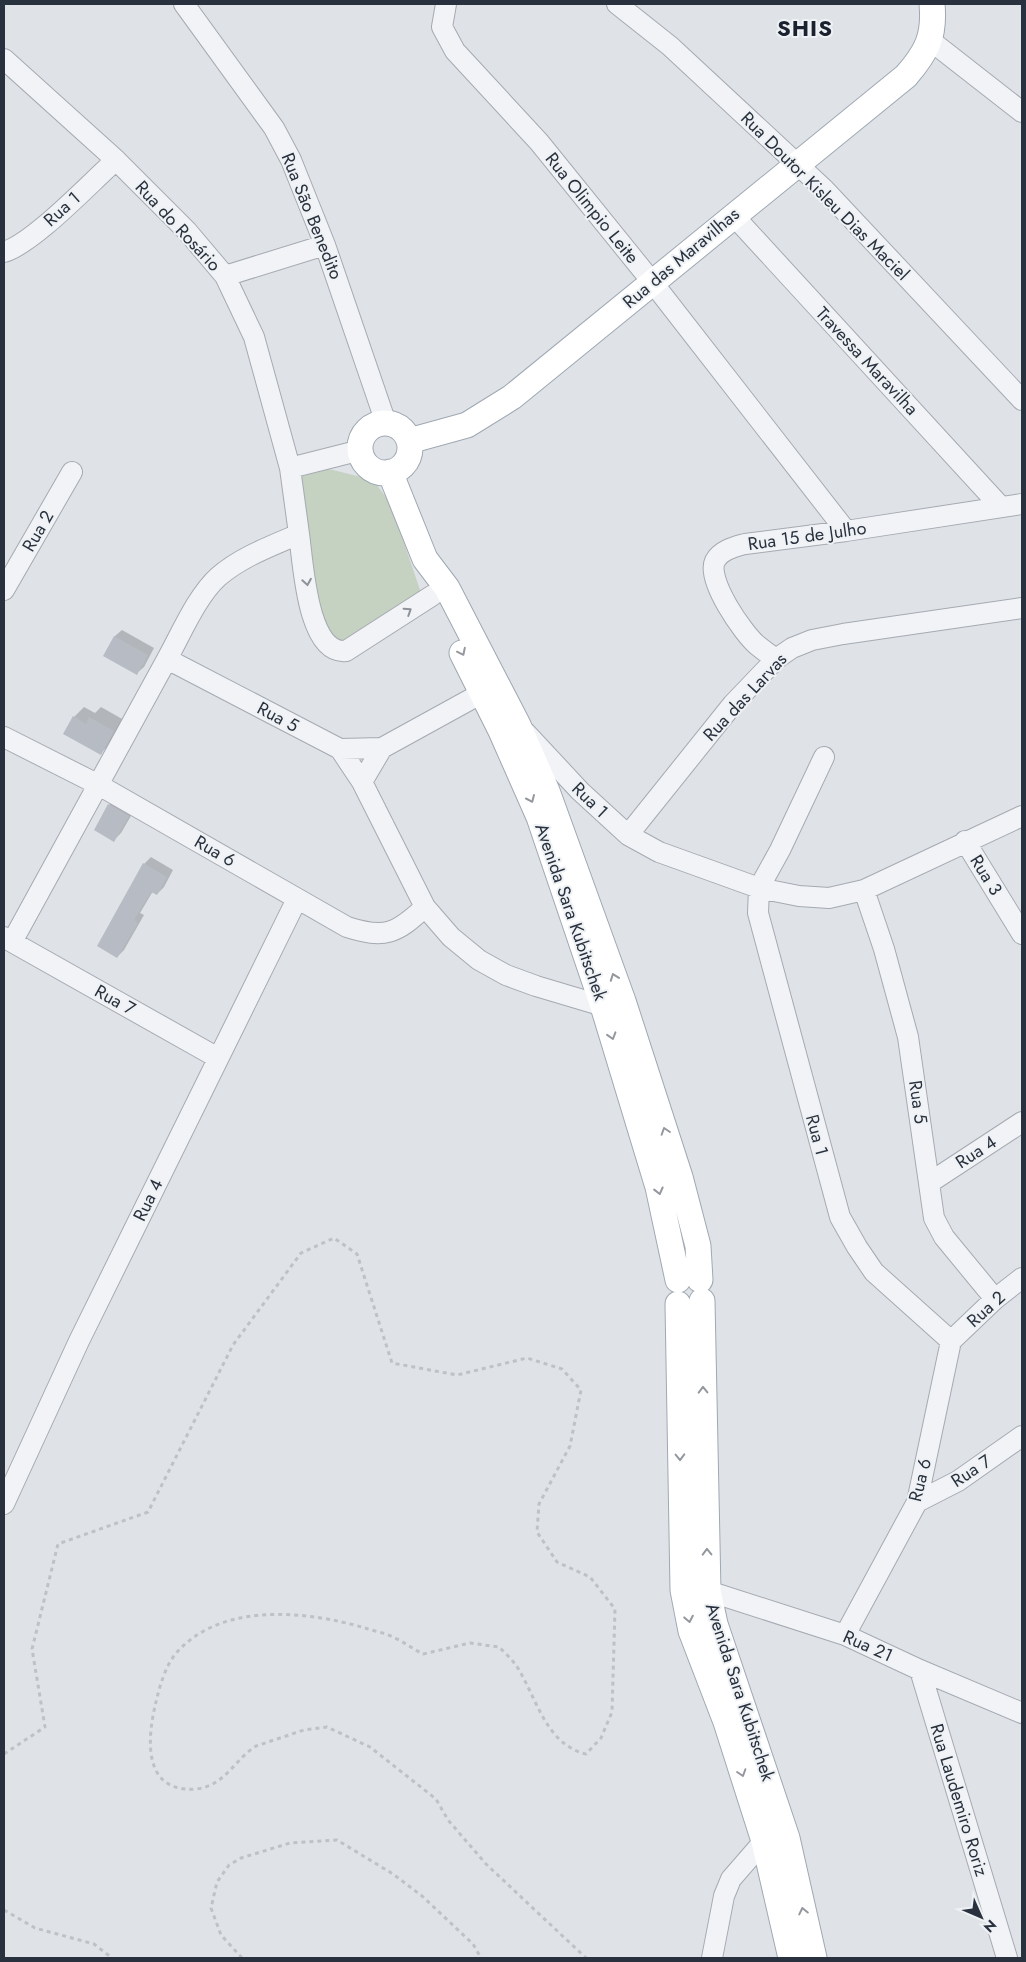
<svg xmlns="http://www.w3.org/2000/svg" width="1026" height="1962" font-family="Jost,sans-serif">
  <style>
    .green { fill: #c5d1c1 }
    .shadow { fill: #0003 }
    .building { fill: #b7bcc4 }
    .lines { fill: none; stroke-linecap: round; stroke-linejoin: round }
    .minor-casing { stroke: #a5aab2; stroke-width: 22 }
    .major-casing { stroke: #9fa8b3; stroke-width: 27 }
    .path { stroke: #bec1c6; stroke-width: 3; stroke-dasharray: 4 4; stroke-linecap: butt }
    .minor { stroke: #f2f3f6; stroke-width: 20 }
    .major { stroke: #fff; stroke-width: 25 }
    .oneway { stroke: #8e929a }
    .oneway2 { stroke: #94989e }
    .labels { text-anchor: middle; stroke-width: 4; stroke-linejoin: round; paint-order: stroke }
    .street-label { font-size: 18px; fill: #29313e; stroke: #eff2f5 }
    .district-label { font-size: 22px; font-weight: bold; letter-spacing: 1px; fill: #1b222f; stroke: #eff2f5 }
  </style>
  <rect width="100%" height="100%" fill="#dfe3e8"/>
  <!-- green -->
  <path class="green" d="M329,469L373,480L391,504L421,593L343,645L321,627L296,478Z"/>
  <!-- shadow -->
  <path class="shadow" d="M122,630L154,648L144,667L137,673L105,655L115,636Z
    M84,707L95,713L101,707L124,720L111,743L100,754L74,717Z
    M116,798L135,809L121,833L114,840L109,805Z
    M151,857L173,870L164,887L157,894L153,891L140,913L144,915L124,950L117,957L144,864Z"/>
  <!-- building -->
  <path class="building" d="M114,636L148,655L137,675L103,656Z
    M73,716L86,724L89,717L114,731L101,755L63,734Z
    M108,804L129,816L114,842L94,830Z
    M143,863L167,877L157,895L151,892L134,920L138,923L117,958L97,946Z"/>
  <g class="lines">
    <!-- minor casing -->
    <g class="minor-casing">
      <path id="minor" d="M184,4L274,128L291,160L325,245L386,423
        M446,4L442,27L455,51L539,142L653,283L846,531
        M617,4L670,46L824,189L1022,400
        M931,41L1022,112
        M4,59L116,160L187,231L225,276L254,337L290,468L299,534C271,546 241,557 218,577C197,596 181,634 167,659
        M733,215L1001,507
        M4,252C34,243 90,183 116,160
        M225,276L325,245
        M290,468L361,450
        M299,534C303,561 307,655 346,651L433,595
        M4,590L72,472
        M776,659C770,655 763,650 757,645C743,633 706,580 715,561C721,550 734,547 745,544L846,531L1022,504
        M526,733L580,791L628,835L659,852L759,888L799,896L829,898L864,890L1022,816
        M4,737L97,784L347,927C385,939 396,934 425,907
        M340,749L382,748L482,693
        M824,757L780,850L759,888L758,913L840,1217L857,1247L874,1272L951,1341
        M362,782L382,748
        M628,835L733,704L776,659L792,648L812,640L843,634L1022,608
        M965,841L1022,934
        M864,890L884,949L908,1037L934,1218L944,1237L995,1299
        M4,937L12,942L167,659L340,749L362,782L425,907L451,937L479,960L506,975L536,986L603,1006
        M12,942L218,1058
        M929,1183L1022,1122
        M951,1341L995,1299L1022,1278
        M917,1502L958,1481L1022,1436
        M4,1504L79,1341L297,899
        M708,1591L845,1635L920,1670L1022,1713
        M845,1635L917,1502L951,1341
        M920,1670L1007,1958
        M712,1958L724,1896L731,1879L764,1841"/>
    </g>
    <!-- major casing -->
    <g class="major-casing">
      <path id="major" d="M360 448a25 25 0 1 1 50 0a25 25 0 1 1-50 0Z
        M409,441L467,425L512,397L906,76C927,52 935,36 932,4
        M390,472L425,559L447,588L518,725L547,791L623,1001L680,1177L698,1246L700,1280
        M462,653L501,731L539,817L603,1006L658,1187L678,1280
        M702,1301L708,1591L715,1624L787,1838L814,1958
        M678,1304L683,1590L691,1631L726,1722L764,1841L791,1958"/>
    </g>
    <!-- path -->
    <path class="path" d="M4,1754L45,1727L32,1649L58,1544L148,1512L233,1345L301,1253L334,1238L357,1254L392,1363L457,1375L527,1358L562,1369L581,1390L570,1446L539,1504L537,1532L557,1562L590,1577L615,1609L612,1712L601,1738L586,1754C547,1745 537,1700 519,1670C514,1661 506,1654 499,1647L470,1643L423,1654C413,1649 404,1642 393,1637C385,1633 374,1631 365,1628C307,1611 225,1602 179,1650C166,1663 160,1685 156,1702C147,1738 142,1793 196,1789C225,1786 234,1760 256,1746L304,1730L327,1727L370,1747L436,1799L448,1820L486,1864L586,1958
      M4,1910L35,1928L94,1944L112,1958
      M242,1958L221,1935L211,1908L217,1882L229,1865L241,1858L290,1843L337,1840L393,1874L422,1896L473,1944L481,1958"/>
    <!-- minor -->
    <use href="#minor" class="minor"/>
    <!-- major -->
    <use href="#major" class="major"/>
  </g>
  <!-- one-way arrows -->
  <defs><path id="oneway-chevron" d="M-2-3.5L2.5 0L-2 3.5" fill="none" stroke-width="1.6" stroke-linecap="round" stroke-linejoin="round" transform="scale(1.25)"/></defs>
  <g class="oneway">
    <use href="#oneway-chevron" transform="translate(307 582) rotate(81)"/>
    <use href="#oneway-chevron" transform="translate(408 611) rotate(-33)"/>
  </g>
  <g class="oneway2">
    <use href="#oneway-chevron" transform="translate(462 652) rotate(64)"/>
    <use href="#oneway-chevron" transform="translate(531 799) rotate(66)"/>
    <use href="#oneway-chevron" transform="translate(614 977) rotate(-110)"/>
    <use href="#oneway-chevron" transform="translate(612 1036) rotate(73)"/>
    <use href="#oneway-chevron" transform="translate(665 1131) rotate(-108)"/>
    <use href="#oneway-chevron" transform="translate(659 1191) rotate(76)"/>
    <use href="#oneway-chevron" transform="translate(703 1390) rotate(-91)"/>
    <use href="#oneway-chevron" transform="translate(680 1457) rotate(89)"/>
    <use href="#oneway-chevron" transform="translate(707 1552) rotate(-91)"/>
    <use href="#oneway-chevron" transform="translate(689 1619) rotate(79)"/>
    <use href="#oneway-chevron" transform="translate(742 1773) rotate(72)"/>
    <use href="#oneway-chevron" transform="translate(803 1911) rotate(-102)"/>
  </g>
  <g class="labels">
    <!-- street labels -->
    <g class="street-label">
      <text transform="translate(825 196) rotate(45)" y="6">Rua Doutor Kisleu Dias Maciel</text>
      <text transform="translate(592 208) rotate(51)" y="6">Rua Olimpio Leite</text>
      <text transform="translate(62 209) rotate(-42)" y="6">Rua 1</text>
      <text transform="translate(312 216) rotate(68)" y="6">Rua São Benedito</text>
      <text transform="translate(178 226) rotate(47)" y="6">Rua do Rosário</text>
      <text transform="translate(681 258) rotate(-40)" y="6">Rua das Maravilhas</text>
      <text transform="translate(867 361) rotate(47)" y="6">Travessa Maravilha</text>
      <text transform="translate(38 531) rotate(-60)" y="6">Rua 2</text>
      <text transform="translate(807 536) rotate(-8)" y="6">Rua 15 de Julho</text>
      <text transform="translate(745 697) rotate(-47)" y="6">Rua das Larvas</text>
      <text transform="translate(278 717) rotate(28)" y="6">Rua 5</text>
      <text transform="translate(590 800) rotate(44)" y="6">Rua 1</text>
      <text transform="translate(215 851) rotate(30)" y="6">Rua 6</text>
      <text transform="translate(986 875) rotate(58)" y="6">Rua 3</text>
      <text transform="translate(571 912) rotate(71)" y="6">Avenida Sara Kubitschek</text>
      <text transform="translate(115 1000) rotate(29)" y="6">Rua 7</text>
      <text transform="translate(918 1102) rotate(82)" y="6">Rua 5</text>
      <text transform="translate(817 1135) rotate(75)" y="6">Rua 1</text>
      <text transform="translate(976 1152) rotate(-33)" y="6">Rua 4</text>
      <text transform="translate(148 1200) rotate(-64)" y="6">Rua 4</text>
      <text transform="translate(986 1309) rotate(-42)" y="6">Rua 2</text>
      <text transform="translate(971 1471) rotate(-33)" y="6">Rua 7</text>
      <text transform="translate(920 1480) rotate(-76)" y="6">Rua 6</text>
      <text transform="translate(868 1646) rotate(24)" y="6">Rua 21</text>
      <text transform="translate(740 1692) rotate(72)" y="6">Avenida Sara Kubitschek</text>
      <text transform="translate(959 1800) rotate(73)" y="6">Rua Laudemiro Roriz</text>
    </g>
    <!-- district labels -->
    <g class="district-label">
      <text x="805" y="36">SHIS</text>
    </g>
  </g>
  <!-- border -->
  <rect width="1026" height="1962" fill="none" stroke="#29313e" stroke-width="10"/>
  <!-- north arrow -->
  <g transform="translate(981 1917) rotate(135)" stroke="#eff2f5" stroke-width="4" paint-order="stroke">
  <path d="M0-4L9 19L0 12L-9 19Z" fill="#29313e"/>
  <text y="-8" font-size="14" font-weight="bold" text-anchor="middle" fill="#29313e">N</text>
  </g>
</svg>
